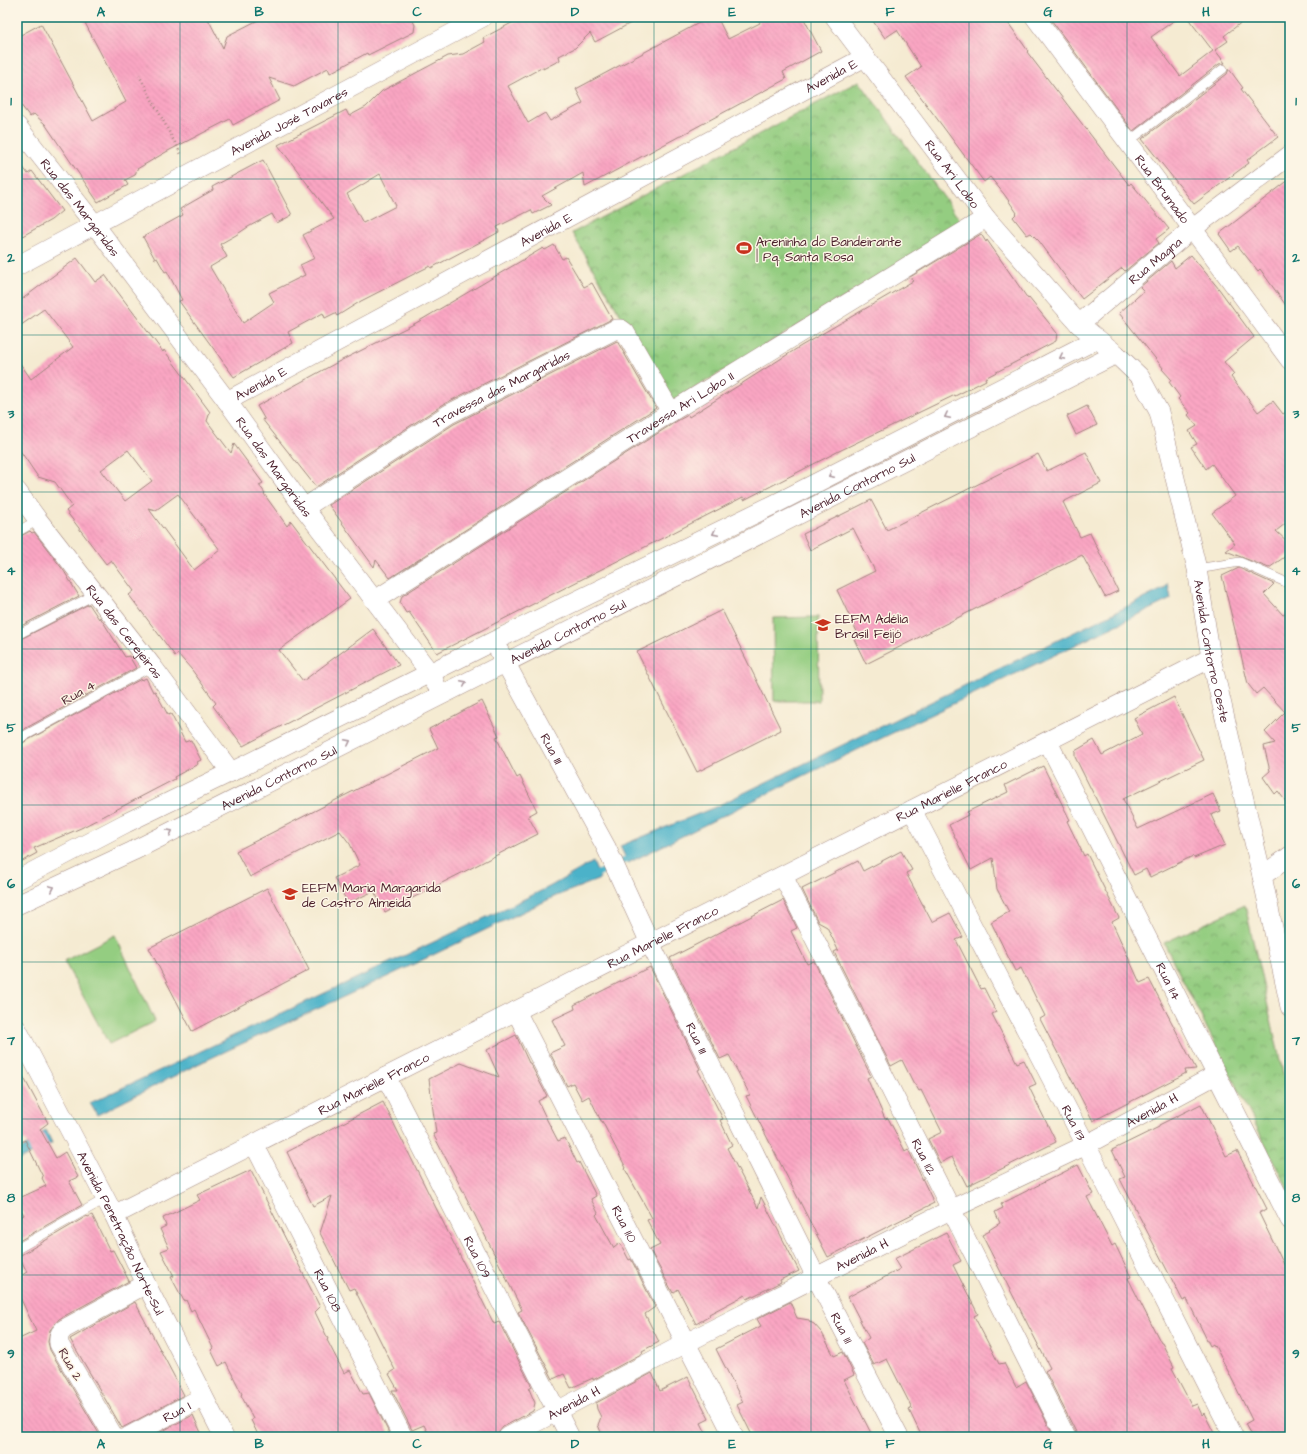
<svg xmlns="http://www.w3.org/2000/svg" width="1307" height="1454" font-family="'Architects Daughter',sans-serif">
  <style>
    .green { fill: #94cd81; stroke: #6f7656 }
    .park { fill: url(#park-crowns); stroke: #6f7656 }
    .water { fill: #4bb2c9; stroke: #4a687a }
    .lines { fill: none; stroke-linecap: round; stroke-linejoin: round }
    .stream { stroke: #4bb2c9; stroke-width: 6 }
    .building { fill: url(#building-back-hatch); fill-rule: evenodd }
    .lane-casing { stroke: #a0857e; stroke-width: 10 }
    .street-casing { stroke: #a0857e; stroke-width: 20 }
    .path { stroke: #a0857e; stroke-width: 2.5; stroke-dasharray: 1 3; stroke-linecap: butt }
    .lane { stroke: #fff; stroke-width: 9 }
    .street { stroke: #fff; stroke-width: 19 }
    .oneway { stroke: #ae9aa0 }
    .grid { fill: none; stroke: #0f766e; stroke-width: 1; stroke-opacity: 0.55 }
    .labels { text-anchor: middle; stroke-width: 3; stroke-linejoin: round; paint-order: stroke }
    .street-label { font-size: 13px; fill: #4a1f2b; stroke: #fcf5e5 }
    .poi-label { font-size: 13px; fill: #4a1f2b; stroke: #fcf5e5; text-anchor: start }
    .neatline { fill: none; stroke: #0f766e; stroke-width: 1.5 }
    .grid-label { font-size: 13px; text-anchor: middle; font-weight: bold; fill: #0f766e }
  </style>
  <defs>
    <pattern id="park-crowns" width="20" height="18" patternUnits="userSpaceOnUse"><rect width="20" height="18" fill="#94cd81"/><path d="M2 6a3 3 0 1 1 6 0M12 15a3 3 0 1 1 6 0" fill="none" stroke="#7ba66a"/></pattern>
    <pattern id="building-back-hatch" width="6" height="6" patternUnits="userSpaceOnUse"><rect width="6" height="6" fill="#faa6c3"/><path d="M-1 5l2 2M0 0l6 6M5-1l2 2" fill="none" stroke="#d88ea8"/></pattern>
  </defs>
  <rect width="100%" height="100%" fill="#fcf5e5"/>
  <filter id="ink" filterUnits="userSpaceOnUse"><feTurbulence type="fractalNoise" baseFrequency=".025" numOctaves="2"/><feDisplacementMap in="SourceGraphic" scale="8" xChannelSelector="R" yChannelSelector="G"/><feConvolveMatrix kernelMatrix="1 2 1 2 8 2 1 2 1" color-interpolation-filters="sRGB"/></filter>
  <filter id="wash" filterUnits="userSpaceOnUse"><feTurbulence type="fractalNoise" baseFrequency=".012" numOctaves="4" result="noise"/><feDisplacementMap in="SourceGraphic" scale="16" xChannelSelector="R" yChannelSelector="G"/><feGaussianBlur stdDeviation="0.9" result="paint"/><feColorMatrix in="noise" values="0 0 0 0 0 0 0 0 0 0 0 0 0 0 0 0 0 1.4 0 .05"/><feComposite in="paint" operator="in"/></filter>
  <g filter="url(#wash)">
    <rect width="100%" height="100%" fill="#f5ebd2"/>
    <!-- green -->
    <path class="green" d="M818,617L819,701H774L773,618Z
      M115,935L155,1021L109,1044L64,961Z"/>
    <!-- park -->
    <path class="park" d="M859,81L964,225L672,402L572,233Z
      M1245,905L1290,1104V1193L1164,943Z"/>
    <!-- water -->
    <path class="water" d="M1168,583L1171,599L801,777L628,863L620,846L713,808L1165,588Z
      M593,862L600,879L556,896L389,976L198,1064L97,1115L90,1103L487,917L549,887Z
      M46,1130L52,1143L17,1161V1153Z"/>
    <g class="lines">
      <!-- stream -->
      <path class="stream" d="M591,877L633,856"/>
    </g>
    <g id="blocks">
      <!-- building -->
      <path class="building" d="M82,17H207L223,48L227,36L264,17H411L415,25L414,32L368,55L367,53L330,73L328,68L294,86L269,78L280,100L233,125L230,119L166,152L137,169L135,175L125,180L128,185L98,202L45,124L34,114L30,117L17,100V37L41,24L93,121L126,102Z
        M523,17H642L595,42L590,33L575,48L559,56L560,60L543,69V67L508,86L528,123L545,113L550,121L583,103L576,89L710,17H717L728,39L760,23L757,17H803L821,51L783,72L786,79L585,187L583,173L542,196L551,205L533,214L531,210L497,227L499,232L488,238L431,268L430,266L414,274L361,301L337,316L335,313L325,318L323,313L288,332L293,343L234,377L179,301L182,300L167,271L165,272L157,258L155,259L143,237L183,215L180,209L213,190L212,187L263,160L292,215L277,223L272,214L248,227L236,235L220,244L227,257L210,267L243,323L274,302L269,293L305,275L300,265L315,258L303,235L334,219L278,145L346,110L349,116L366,107L382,91L448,56L463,54L485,42L483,38ZM380,174L396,206L363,223L347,194Z
        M870,17H1004L1028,51L1027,52L1129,185L1131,183L1169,229L1156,239L1159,243L1125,271L1122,268L1082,299L1039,241L1031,233L1027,235L1013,217L1017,213L1004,194L990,177L984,182L906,77L921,67L897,30L885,38Z
        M1049,17H1179L1151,37L1180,76L1213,51L1187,17H1248L1224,36L1228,41L1215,50L1225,63L1219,64L1133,131Z
        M1229,69L1243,88L1241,89L1278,137L1247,160L1249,163L1194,204L1142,139L1227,74Z
        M17,159L28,174L32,171L62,211L51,220L17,239Z
        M1290,179V311L1260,269L1258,271L1238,246L1231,251L1219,234Z
        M981,234L986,242L987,240L1028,299L1029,298L1057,333L1056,341L985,378L986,380L955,396V395L837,452L744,500L743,497L437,653L409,612L406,613L400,603L402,596L677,421L688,415L689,417L801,346L913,281L910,277Z
        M554,245L562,259L566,257L584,287L592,283L612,319L444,404L316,487L262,419L265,420L257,406L336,363L416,323L543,248L545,250Z
        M1191,255L1219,289L1254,337L1224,362L1234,374L1231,377L1258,412L1273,401L1283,414L1290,410V520L1276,531L1290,544V553L1269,568L1226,551L1235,544L1212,513L1235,496L1212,464L1206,469L1191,447L1197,444L1189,431L1197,426L1188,415L1190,413L1178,399L1180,397L1169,382L1171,379L1162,369L1163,368L1119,313L1144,291L1140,287L1171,261L1175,268Z
        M77,258L95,282L105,275L163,352L164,350L210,412L207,421L231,453L234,444L263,483L259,485L265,493L264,494L287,526L291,521L350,599L279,650L303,681L373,629L399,665L243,746L213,706L216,703L192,670L178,654L175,656L129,595L134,591L111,560L106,564L66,511L72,506L55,482L38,477L17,446V359L31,379L73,347L44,309L17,328V303ZM128,450L152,481L125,501L101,470ZM178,494L220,550L194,570L148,508L156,510Z
        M617,341L656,408L390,578L376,560L374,567L329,505L454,424Z
        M1087,406L1097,425L1076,435L1067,416Z
        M1086,452L1101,483L1063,502L1080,537L1090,533L1118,591L1105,597L1082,555L866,664L854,639L859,636L837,590L875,571L853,528L810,550L803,534L871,500L887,530L1038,454L1047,471Z
        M30,531L32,533L34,532L64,571L79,596L17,628V538Z
        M1239,568L1274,584L1264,594L1283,615L1290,612V807L1278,791L1275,794L1263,777L1270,771L1264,746L1275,743L1265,732L1285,712L1263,688L1256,694L1248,684L1222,576Z
        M89,604L99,619L100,617L125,657L129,656L136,668L17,733V641Z
        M722,610L781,730L697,772L637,652Z
        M146,678L153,692L155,691L168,715L171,714L185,742L191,740L201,760L197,762L198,764L174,777L175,779L81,828L34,848L37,853L17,864V746L141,679L142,680Z
        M1174,697L1204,760L1123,799L1138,829L1213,794L1221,811L1211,815L1225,845L1194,858L1193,856L1150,877L1146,869L1134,875L1075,757V751L1094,740L1102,755L1142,734L1134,718Z
        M482,701L499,736L496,737L517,778L520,776L537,811L528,816L538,834L385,912L374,891L348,903L334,878L360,865L350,844L340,831L250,877L236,851L438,748L429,729Z
        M1043,766L1070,820L1067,821L1084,856L1087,854L1119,918L1112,922L1140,983L1149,979L1196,1069L1185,1070L1186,1073L1093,1121L1040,1019L1045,1016L1021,968L1015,971L991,922L1009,912L997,889L993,858L971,870L949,825L968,815L967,812L1008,792L1005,785Z
        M901,851L912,870L906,873L932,922L950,913L963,937L956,940L981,989L984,988L996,1012L992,1014L1017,1063L1024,1060L1036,1084L1029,1087L1056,1142L967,1186L952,1157L940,1163L928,1139L942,1132L921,1090L919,1091L915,1084H914L902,1060L891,1066L834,952L838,950L827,927L818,922L802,889L858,861L863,871Z
        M267,888L309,970L192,1031L149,948Z
        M783,900L797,928L791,931L807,964L814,961L871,1076L867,1078L885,1119L888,1118L905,1151L908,1149L934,1203L828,1257L746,1096L750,1095L729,1055L720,1059L670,958Z
        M650,967L700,1069L698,1070L723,1119L720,1120L732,1145L727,1148L758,1208L761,1197L799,1271L780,1280L781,1282L747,1299L745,1295L709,1314L710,1316L696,1324L678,1289L673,1293L650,1250L660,1245L647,1220L652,1218L625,1169L626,1168L602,1121H601L589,1096L582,1100L573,1083L567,1086L550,1053L565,1046L552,1020L575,1009L574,1005Z
        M516,1035L529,1063H530L547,1096L538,1101L546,1118L558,1141L565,1138L577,1163L579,1162L596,1196L591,1199L598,1213L596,1215L614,1248L620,1243L629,1260L631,1259L655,1307L645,1314L659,1342L642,1351L643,1353L593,1380V1378L571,1388L564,1374L553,1379L518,1312L522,1310L463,1191L433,1134L436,1133L429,1079L461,1063L499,1077L487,1050Z
        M17,1065L48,1123L40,1129L56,1158L65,1152L78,1177L69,1181L82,1205L19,1241L17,1238V1219L24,1215L17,1202V1199L46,1186L42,1178L43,1177L25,1140L17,1145Z
        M383,1102L494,1324L499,1322L532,1387L529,1389L535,1403L533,1411L503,1427L499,1432L497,1437H430L424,1425L412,1430L392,1390H398L389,1374L395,1370L354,1288L349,1290L320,1233L332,1196L313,1206L287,1152Z
        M1201,1104L1226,1156L1237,1151L1259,1193L1267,1209L1259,1213L1290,1277V1437H1252L1245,1424L1252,1420L1228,1371L1215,1346L1214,1347L1213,1344L1210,1346L1187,1299L1183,1301L1120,1179L1125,1177L1112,1150L1159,1127V1125Z
        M1078,1165L1093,1194L1087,1197L1112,1246L1115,1244L1131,1277L1128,1278L1136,1294L1161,1343H1162L1174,1367L1172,1368L1192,1406L1197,1404L1202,1415L1204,1413L1216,1437H1077L1076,1432L1045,1371L1050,1368L982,1235L990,1231L989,1230L1000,1223L995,1212L1003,1208L1001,1204Z
        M251,1170L320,1307L315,1312L328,1339L327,1340L344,1373L350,1370L363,1394L369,1393L391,1437H259L251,1420L253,1419L241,1395L242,1394L226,1362L219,1366L211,1350L213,1348L194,1309L191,1311L186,1300L184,1301L171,1277L174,1276L161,1251L169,1248L160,1229L166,1226L163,1218L200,1200L197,1195Z
        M92,1215L110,1251L113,1250L129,1281L59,1319L50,1330L48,1342L50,1350L101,1437H17V1340L36,1331L17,1291V1278L27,1272L19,1256L87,1216L88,1217Z
        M946,1233L961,1261L953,1265L978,1314L974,1316L999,1364L1004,1363L1016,1387L1026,1381L1054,1437H922L909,1410L912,1408L887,1359L874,1365L862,1343L869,1338L848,1297L900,1269L894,1259Z
        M135,1302L184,1395L122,1428L70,1339Z
        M790,1302L797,1318L809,1320L810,1322L814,1324L822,1333L834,1356L843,1352L854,1375L844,1380L873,1437H753L737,1405L743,1402L716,1349L761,1326L757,1319Z
        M652,1373L660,1391L688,1377L709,1419L701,1423L708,1437H603L598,1425L601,1417L597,1409L596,1403Z
        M193,1415L203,1437H151Z"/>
    </g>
  </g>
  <g filter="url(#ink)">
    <use href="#blocks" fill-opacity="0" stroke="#a0857e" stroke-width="1"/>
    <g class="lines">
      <!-- lane casing -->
      <g class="lane-casing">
        <path id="lane" d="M1128,142L1223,69
          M17,532L38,520
          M1197,569L1240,562L1290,584
          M17,635L96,594
          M17,740L152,666
          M17,1249L105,1199"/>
      </g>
      <!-- street casing -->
      <g class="street-casing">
        <g id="street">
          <path id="s1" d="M835,17L986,218L1079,324L1116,354L1140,377L1159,412L1197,569L1211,658L1262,876L1290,1007"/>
          <path id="s2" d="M1035,17L1290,360"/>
          <path id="s3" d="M17,126L95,225L227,401L304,508L430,673L435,683"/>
          <path id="s4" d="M17,266L483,17"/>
          <path id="s5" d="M1079,324L1192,229L1290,155"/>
          <path id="s6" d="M227,401L865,57"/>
          <path id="s7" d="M17,491L38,520L152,666L231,772"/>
          <path id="s8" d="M304,508L449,414L616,329H621L625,332L671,412"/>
          <path id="s9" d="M375,600L671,412L986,218"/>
          <path id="s10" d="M499,651L606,847L650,943L816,1277L899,1437"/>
          <path id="s11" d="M1048,742L1290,1220"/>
          <path id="s12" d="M912,810L1086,1145L1234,1437"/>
          <path id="s13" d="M783,876L1066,1437"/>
          <path d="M1262,876L1290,856"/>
          <path d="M17,880L126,823L231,772L494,641L777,503L1097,339"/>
          <path id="s14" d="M17,905L133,851L1116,354"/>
          <path id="s15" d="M516,1011L734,1437"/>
          <path id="s16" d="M17,1029L114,1215L146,1284L224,1437"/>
          <path id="s17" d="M386,1077L570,1437"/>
          <path id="s18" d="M254,1144L403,1437"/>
          <path id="s19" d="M114,1215L1211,658"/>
          <path d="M114,1437L59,1344C58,1337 59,1334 64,1329L146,1284"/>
          <path id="s20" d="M128,1437L203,1397"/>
          <path id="s21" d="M508,1437L686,1343L816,1277L952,1209L1086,1145L1216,1075"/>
        </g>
      </g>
      <!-- path -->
      <path class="path" d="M139,75L182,156"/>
      <!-- lane -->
      <use href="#lane" class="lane"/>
      <!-- street -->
      <use href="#street" class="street"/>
    </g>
    <!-- one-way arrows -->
    <defs><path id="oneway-chevron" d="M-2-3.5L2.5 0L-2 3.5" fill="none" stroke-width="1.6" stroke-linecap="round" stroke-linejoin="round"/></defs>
    <g class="oneway">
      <use href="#oneway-chevron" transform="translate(1062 357) rotate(153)"/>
      <use href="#oneway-chevron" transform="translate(947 416) rotate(153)"/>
      <use href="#oneway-chevron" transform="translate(831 475) rotate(153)"/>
      <use href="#oneway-chevron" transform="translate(715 533) rotate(154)"/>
      <use href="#oneway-chevron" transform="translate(464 683) rotate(-26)"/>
      <use href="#oneway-chevron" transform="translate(348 742) rotate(-27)"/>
      <use href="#oneway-chevron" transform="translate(170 832) rotate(-27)"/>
      <use href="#oneway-chevron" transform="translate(52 888) rotate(-25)"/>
    </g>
  </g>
  <!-- grid -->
  <path class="grid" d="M180,17V1437M338,17V1437M496,17V1437M654,17V1437M811,17V1437M969,17V1437M1127,17V1437M17,179H1290M17,335H1290M17,492H1290M17,649H1290M17,805H1290M17,962H1290M17,1119H1290M17,1275H1290"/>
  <!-- icons -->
  <defs>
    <g id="stadium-bare" transform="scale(1.2)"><path d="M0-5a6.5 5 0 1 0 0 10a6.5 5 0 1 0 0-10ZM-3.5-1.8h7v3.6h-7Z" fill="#c8321e" stroke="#fcf5e5" stroke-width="2.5" paint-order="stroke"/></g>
    <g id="school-bare" transform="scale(1.2)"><path d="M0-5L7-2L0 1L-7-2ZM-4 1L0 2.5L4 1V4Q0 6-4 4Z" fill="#c8321e" stroke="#fcf5e5" stroke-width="2.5" paint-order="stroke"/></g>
  </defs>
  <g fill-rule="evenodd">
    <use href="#stadium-bare" x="744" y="248"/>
    <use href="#school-bare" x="823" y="625"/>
    <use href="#school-bare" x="290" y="894"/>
  </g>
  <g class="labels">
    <!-- street labels -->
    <g class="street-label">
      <text dy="5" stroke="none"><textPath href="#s6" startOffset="686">Avenida E</textPath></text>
      <text dy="5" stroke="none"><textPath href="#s4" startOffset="308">Avenida José Tavares</textPath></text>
      <text dy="5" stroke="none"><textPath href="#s1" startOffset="196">Rua Ari Lobo</textPath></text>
      <text dy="5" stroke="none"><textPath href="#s2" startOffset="214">Rua Brumado</textPath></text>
      <text dy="5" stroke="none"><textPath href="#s3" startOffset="103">Rua das Margaridas</textPath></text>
      <text dy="5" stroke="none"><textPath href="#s6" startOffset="362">Avenida E</textPath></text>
      <text dy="5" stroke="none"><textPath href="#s5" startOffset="99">Rua Magna</textPath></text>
      <text dy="5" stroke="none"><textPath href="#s6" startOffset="38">Avenida E</textPath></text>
      <text dy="5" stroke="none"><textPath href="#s8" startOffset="231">Travessa das Margaridas</textPath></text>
      <text dy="5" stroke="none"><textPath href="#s9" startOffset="361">Travessa Ari Lobo II</textPath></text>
      <text dy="5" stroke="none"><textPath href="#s3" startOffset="427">Rua das Margaridas</textPath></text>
      <text dy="5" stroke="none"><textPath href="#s14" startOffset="939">Avenida Contorno Sul</textPath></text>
      <text dy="5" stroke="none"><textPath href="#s7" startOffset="177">Rua das Cerejeiras</textPath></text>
      <text dy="5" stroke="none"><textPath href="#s14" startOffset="615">Avenida Contorno Sul</textPath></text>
      <text dy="5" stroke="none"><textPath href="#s1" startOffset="758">Avenida Contorno Oeste</textPath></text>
      <text transform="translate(78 692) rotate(-29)" y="5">Rua 4</text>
      <text dy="5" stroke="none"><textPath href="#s10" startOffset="111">Rua 111</textPath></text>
      <text dy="5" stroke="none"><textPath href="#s14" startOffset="291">Avenida Contorno Sul</textPath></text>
      <text dy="5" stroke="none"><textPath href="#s19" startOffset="939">Rua Marielle Franco</textPath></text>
      <text dy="5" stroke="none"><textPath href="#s19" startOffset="615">Rua Marielle Franco</textPath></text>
      <text dy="5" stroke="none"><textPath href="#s11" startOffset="268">Rua 114</textPath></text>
      <text dy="5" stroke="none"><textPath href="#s10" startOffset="435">Rua 111</textPath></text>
      <text dy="5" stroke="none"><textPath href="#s19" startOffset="291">Rua Marielle Franco</textPath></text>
      <text dy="5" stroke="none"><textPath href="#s21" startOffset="722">Avenida H</textPath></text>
      <text dy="5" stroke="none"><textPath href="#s12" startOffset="352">Rua 113</textPath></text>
      <text dy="5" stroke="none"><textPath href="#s13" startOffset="314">Rua 112</textPath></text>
      <text dy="5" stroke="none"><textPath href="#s15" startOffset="239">Rua 110</textPath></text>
      <text dy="5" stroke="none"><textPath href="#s16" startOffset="229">Avenida Penetração Norte-Sul</textPath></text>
      <text dy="5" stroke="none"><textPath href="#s21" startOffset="398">Avenida H</textPath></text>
      <text dy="5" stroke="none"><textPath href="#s17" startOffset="202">Rua 109</textPath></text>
      <text dy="5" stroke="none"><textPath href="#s18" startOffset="164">Rua 108</textPath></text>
      <text dy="5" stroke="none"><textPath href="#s10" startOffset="759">Rua 111</textPath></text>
      <text transform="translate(71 1364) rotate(60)" y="5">Rua 2</text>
      <text dy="5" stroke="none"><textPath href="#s21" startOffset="74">Avenida H</textPath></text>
      <text dy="5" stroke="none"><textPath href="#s20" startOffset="55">Rua I</textPath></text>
    </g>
    <!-- poi labels -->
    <g class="poi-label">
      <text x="756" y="246">Areninha do Bandeirante<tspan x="756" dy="15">| Pq. Santa Rosa</tspan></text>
      <text x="835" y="623">EEFM Adélia<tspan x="835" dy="15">Brasil Feijó</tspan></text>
      <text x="302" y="892">EEFM Maria Margarida<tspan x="302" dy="15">de Castro Almeida</tspan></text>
    </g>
  </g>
  <!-- margin -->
  <rect width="1307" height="1454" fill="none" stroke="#fcf5e5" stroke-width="44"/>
  <rect x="22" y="22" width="1263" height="1410" class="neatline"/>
  <g class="grid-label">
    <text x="101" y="16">A</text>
    <text x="259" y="16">B</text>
    <text x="417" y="16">C</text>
    <text x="575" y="16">D</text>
    <text x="732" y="16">E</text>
    <text x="890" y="16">F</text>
    <text x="1048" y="16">G</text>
    <text x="1206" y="16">H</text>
    <text x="11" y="105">1</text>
    <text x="1296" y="105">1</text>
    <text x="11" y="262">2</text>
    <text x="1296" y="262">2</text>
    <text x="11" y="418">3</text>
    <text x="1296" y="418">3</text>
    <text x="11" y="575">4</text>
    <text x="1296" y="575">4</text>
    <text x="11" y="732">5</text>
    <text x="1296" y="732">5</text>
    <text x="11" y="888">6</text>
    <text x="1296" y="888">6</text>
    <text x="11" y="1045">7</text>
    <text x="1296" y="1045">7</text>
    <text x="11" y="1202">8</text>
    <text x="1296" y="1202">8</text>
    <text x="11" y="1358">9</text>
    <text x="1296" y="1358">9</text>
    <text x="101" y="1448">A</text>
    <text x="259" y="1448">B</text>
    <text x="417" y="1448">C</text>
    <text x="575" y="1448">D</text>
    <text x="732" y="1448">E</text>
    <text x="890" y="1448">F</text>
    <text x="1048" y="1448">G</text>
    <text x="1206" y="1448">H</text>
  </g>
</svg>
